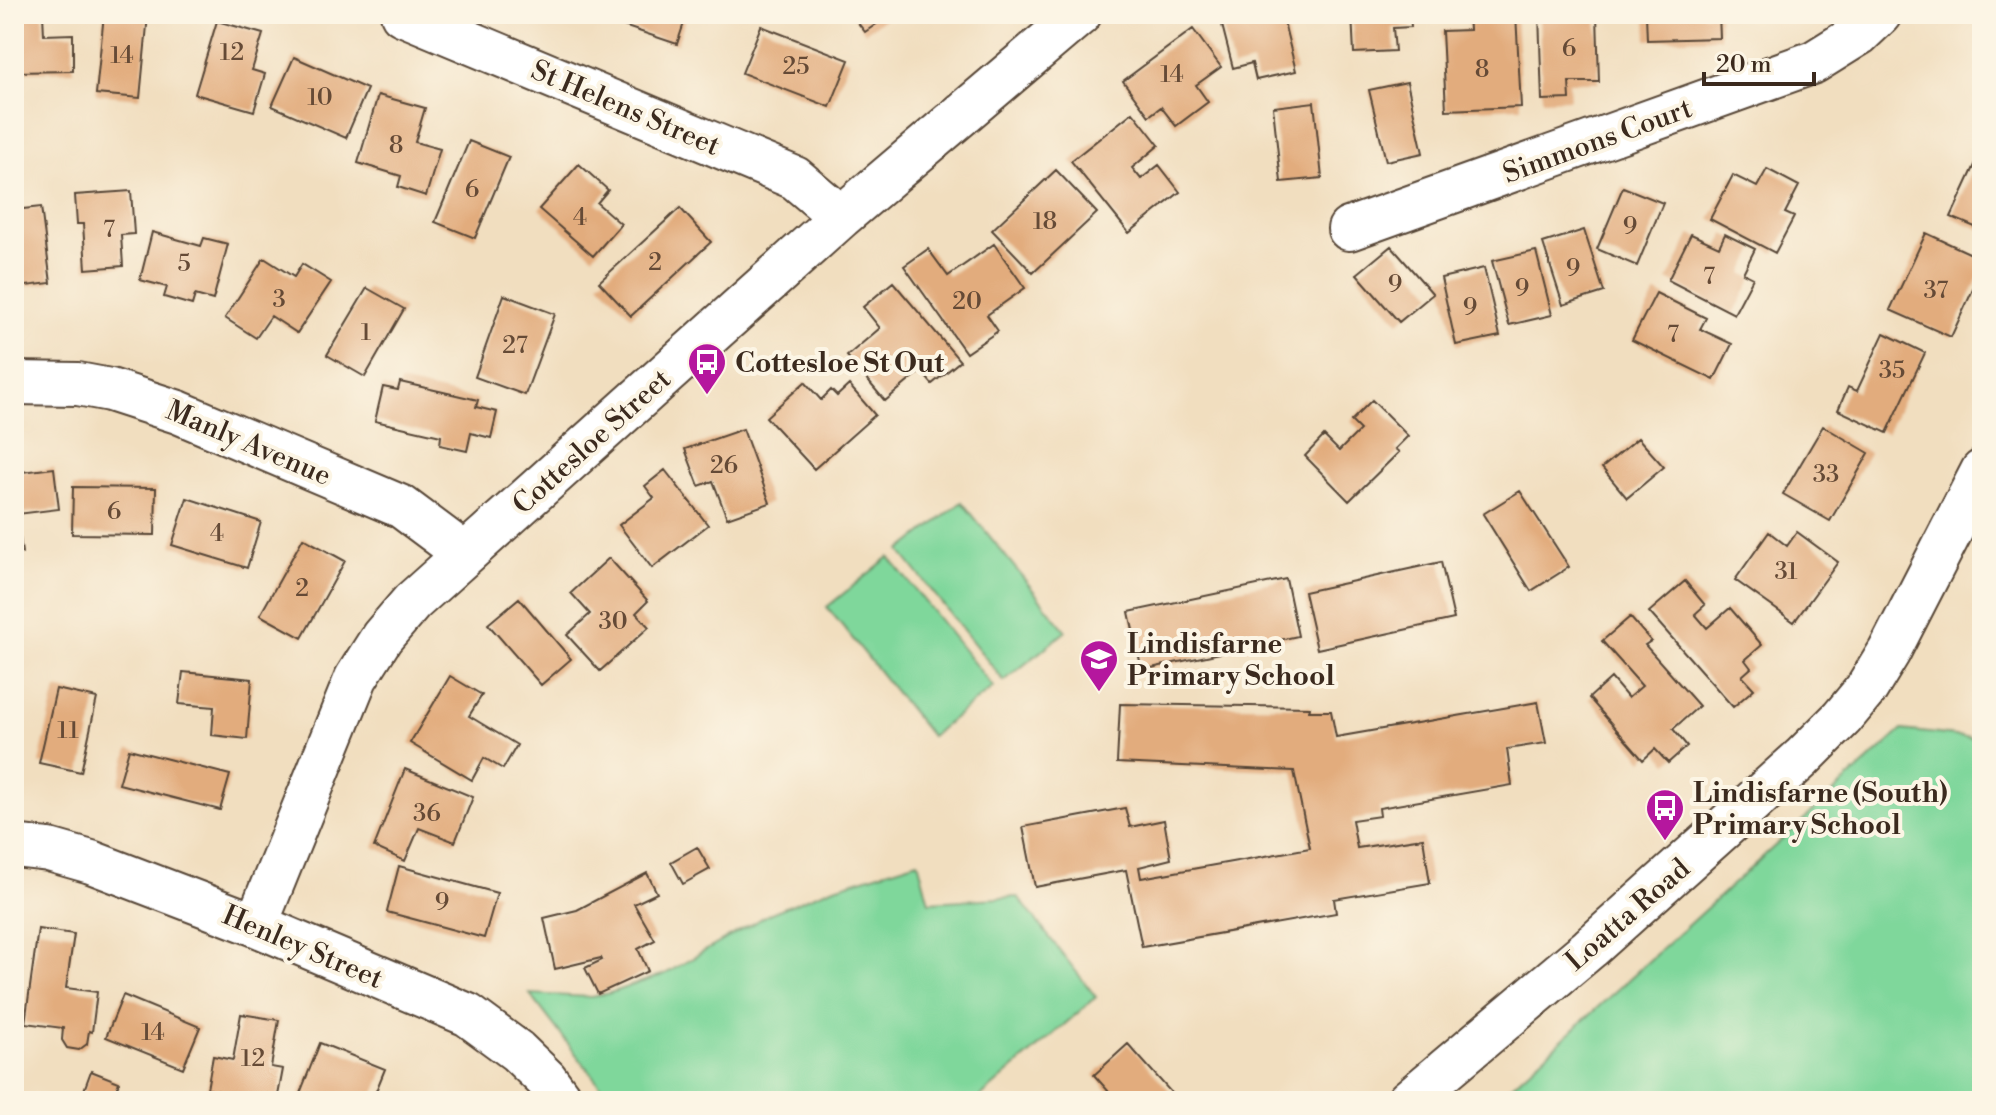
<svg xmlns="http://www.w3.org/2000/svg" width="1996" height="1115" font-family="'Libre Bodoni',serif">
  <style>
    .garden { fill: #7fd79b; stroke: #5d805c; stroke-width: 2 }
    .building { fill: #e2ac7d }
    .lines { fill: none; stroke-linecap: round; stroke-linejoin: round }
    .street-casing { stroke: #564536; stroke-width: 46 }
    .street { stroke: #fff; stroke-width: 42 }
    .labels { text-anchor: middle; stroke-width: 8; stroke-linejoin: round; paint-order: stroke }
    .number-label { font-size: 24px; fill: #654a36 }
    .street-label { font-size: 28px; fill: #3b2a1e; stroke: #fcf5e5 }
    .poi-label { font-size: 28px; font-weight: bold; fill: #3b2a1e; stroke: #fcf5e5; text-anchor: start }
  </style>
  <rect width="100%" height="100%" fill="#fcf5e5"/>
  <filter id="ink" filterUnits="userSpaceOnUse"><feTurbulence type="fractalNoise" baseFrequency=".0125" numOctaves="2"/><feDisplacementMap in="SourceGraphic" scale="16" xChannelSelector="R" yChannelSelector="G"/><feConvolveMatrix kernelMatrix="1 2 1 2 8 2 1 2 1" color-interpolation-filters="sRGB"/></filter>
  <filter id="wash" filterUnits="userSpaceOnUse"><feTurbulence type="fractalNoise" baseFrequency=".006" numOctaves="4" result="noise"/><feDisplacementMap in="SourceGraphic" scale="32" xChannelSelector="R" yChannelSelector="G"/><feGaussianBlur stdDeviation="1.8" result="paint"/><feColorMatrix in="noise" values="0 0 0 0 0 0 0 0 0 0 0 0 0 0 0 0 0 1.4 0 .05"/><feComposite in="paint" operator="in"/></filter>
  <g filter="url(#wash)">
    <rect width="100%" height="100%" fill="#f1debf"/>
    <!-- garden -->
    <path class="garden" d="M962,502L1066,631L1004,681L900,551Z
      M889,557L993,687L931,736L827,607Z
      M1902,730L1982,739V1101H1495Z
      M918,861L929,902L1018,897L1096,997L976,1101H612L530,994L591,997L610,993L665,974L771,913L832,888Z"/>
    <g id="blocks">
      <!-- building -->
      <path class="building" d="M14,14H43L44,35L73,34V71L14,72Z
        M104,14L148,15L140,98L96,94Z
        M588,14H687L677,44Z
        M851,14H891L865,32Z
        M1267,14H1282L1296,71L1256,80L1252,63L1233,68L1222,25Z
        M1352,14H1410L1411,27L1393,28L1395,51L1354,53Z
        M1468,14H1516L1521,107L1446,110L1442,31L1469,30Z
        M1539,14H1597L1599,82H1569L1570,99L1542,100Z
        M1646,14H1719L1720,38L1647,40Z
        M217,21L263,34L252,70L265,74L254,111L195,94Z
        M761,26L849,60L830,107L742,73Z
        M1193,29L1221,67L1196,85L1208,102L1176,126L1161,107L1149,116L1123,81Z
        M294,57L367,89L346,138L272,106Z
        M1407,82L1423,153L1386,161L1369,90Z
        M378,95L425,108L415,142L440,149L426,196L398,187L401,176L358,163Z
        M1314,102L1322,178L1281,182L1273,107Z
        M1133,112L1159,145L1132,168L1141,179L1159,165L1180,192L1129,233L1071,161Z
        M469,141L509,157L475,238L435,222Z
        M1982,150V230L1951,217Z
        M579,164L608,190L597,203L621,224L593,256L539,209Z
        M1767,169L1799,186L1785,213L1794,217L1775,253L1710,219L1733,175L1757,187Z
        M1056,170L1097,213L1033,273L992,230Z
        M1623,187L1663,203L1637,266L1597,249Z
        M131,191L134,234L121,235L123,266L86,269L83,224H77L75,195Z
        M41,207L51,283L18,287L14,270V210Z
        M680,208L711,242L631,316L599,282Z
        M1584,230L1604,292L1563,305L1543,243Z
        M152,232L201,246L204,238L228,244L213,300L195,295L192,305L164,297L167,287L140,280Z
        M1926,233L1982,259V270L1951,337L1890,310Z
        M1691,234L1719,247L1725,234L1755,249L1743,273L1753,278L1734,314L1668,280Z
        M994,244L1025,288L987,315L998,331L966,353L904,266L928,249L948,276Z
        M1391,246L1433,294L1399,322L1357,274Z
        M1536,251L1552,315L1509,325L1492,261Z
        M264,258L294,277L302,264L331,282L297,333L271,316L256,338L225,318Z
        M1484,268L1500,336L1456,345L1441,278Z
        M893,282L960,361L932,384L921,371L885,401L847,356L880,328L863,307Z
        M367,288L404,309L365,377L327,355Z
        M1656,293L1706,318L1700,329L1732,344L1714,380L1632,340Z
        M504,295L555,314L525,395L475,377Z
        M1884,333L1925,353L1887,433L1838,410L1848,387L1857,391Z
        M400,382L478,400L476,407L497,412L491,438L471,433L467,451L440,445L441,436L375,421L383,387L398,390Z
        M805,382L821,400L831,390L837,396L849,385L875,415L814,469L766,417Z
        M1372,400L1408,436L1395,449L1399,452L1349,501L1305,456L1324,436L1339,451L1360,430L1351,421Z
        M1823,426L1869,453L1830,521L1783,494Z
        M743,429L770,503L727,518L713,481L699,486L685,449Z
        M1638,438L1664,467L1627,498L1602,468Z
        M54,468L59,509L17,514L22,553L14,554V473Z
        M665,470L708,525L652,568L619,525L654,498L645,486Z
        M73,487L156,488L155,535L72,534Z
        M1520,491L1569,567L1531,591L1483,514Z
        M187,498L261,522L247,568L172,545Z
        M1769,532L1787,546L1797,532L1838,562L1794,622L1735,580Z
        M303,538L345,561L302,638L260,615Z
        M609,558L648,601L636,613L649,627L600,671L567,635L590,614L571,593Z
        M1441,562L1454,619L1317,649L1304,592Z
        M1286,579L1298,636L1142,670L1129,612Z
        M1685,581L1705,605L1695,614L1707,628L1730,608L1762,645L1745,660L1751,668L1742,676L1754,689L1733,707L1649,612Z
        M519,598L571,659L541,685L488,624Z
        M1630,617L1651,641L1645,645L1699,706L1673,729L1687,746L1668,763L1655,749L1643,760L1589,698L1611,678L1628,698L1642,686L1602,641Z
        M183,672L252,679L247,739L212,735L214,707L179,704Z
        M450,676L482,695L469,716L517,745L503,769L484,758L472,780L410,743Z
        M56,689L97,698L81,772L39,763Z
        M1538,702L1546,743L1507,749L1512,785L1379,808L1380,816L1352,820L1357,848L1423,838L1430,883L1334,899L1336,913L1142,947L1126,870L1035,887L1023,827L1125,808L1130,827L1164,820L1171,859L1139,867L1141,878L1310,848L1294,771L1117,763L1120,704L1310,707L1309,711H1331L1336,737Z
        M129,749L230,775L220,810L119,784Z
        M405,769L473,797L455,842L419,828L405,861L374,847Z
        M697,847L710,869L683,884L671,862Z
        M399,866L497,893L484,938L387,912Z
        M647,873L657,893L634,904L655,940L638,949L648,971L598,994L585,968L602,960L601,958L555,969L544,918L577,910Z
        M38,929L74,934L66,988L97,992L92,1032L89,1031L87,1044L79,1050L67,1048L62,1040L63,1028L25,1023Z
        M123,995L200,1027L183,1068L106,1037Z
        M241,1014L279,1020L271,1067L283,1069L277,1101L207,1089L213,1056L233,1060Z
        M320,1043L385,1069L372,1101H356L346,1097L344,1101H297Z
        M1128,1044L1177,1099L1117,1101L1094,1075Z
        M91,1071L119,1082L112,1101H80Z"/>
    </g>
  </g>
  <g filter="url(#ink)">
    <use href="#blocks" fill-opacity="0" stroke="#564536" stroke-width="2"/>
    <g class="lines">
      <!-- street casing -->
      <g class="street-casing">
        <path id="street" d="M402,14L795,178L841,217
          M1349,229L1814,62L1859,34L1880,14
          M14,383L78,384L110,390L178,412L402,507L465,554
          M14,846L49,850L91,862L256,925L468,1015L517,1051L546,1079L562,1101
          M256,925L356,678L382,637L412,602L841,217L1080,14
          M1408,1101L1590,948L1802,758L1842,718L1867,688L1889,652L1982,471"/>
      </g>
      <!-- street -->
      <use href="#street" class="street"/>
    </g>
  </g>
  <!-- icons -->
  <defs>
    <g id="bus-pin" transform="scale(2)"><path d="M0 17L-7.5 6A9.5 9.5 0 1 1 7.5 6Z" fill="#b5179e" stroke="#fcf5e5"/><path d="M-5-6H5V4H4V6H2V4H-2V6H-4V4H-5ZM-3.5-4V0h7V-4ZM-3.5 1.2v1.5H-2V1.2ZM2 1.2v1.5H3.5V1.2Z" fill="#fff"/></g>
    <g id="school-pin" transform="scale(2)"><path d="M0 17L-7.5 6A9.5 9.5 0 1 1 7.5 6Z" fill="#b5179e" stroke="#fcf5e5"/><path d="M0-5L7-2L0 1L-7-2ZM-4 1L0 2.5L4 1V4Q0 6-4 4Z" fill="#fff"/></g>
  </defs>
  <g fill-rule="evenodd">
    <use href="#bus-pin" x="707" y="362"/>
    <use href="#school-pin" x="1099" y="659"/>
    <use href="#bus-pin" x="1665" y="808"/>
  </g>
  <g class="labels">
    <!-- number labels -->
    <g class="number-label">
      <text x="1569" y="56">6</text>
      <text x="232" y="60">12</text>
      <text x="122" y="63">14</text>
      <text x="796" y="74">25</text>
      <text x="1482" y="77">8</text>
      <text x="1172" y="82">14</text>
      <text x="320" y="105">10</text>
      <text x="396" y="153">8</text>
      <text x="472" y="197">6</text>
      <text x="580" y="225">4</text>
      <text x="1045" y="229">18</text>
      <text x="1630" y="234">9</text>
      <text x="109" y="237">7</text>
      <text x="655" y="270">2</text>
      <text x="184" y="271">5</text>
      <text x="1573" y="276">9</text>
      <text x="1709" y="284">7</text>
      <text x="1395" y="292">9</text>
      <text x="1522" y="296">9</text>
      <text x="1936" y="298">37</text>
      <text x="279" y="307">3</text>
      <text x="967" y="309">20</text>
      <text x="1470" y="315">9</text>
      <text x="366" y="340">1</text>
      <text x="1673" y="342">7</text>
      <text x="515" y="353">27</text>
      <text x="1892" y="378">35</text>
      <text x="724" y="473">26</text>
      <text x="1826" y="482">33</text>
      <text x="114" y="519">6</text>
      <text x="217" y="541">4</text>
      <text x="1786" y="579">31</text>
      <text x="302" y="596">2</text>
      <text x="613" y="629">30</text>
      <text x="68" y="738">11</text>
      <text x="427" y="821">36</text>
      <text x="442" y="910">9</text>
      <text x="153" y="1040">14</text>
      <text x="253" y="1066">12</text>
    </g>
    <!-- street labels -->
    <g class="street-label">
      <text transform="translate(626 107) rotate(23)" y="10">St Helens Street</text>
      <text transform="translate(1597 140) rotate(-20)" y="10">Simmons Court</text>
      <text transform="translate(591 441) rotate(-42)" y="10">Cottesloe Street</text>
      <text transform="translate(249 442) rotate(23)" y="10">Manly Avenue</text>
      <text transform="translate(1627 914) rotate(-41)" y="10">Loatta Road</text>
      <text transform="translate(303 946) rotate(23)" y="10">Henley Street</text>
    </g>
    <!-- poi labels -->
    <g class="poi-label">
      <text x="735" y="372">Cottesloe St Out</text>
      <text x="1127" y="653">Lindisfarne<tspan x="1127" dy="32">Primary School</tspan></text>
      <text x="1693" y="802">Lindisfarne (South)<tspan x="1693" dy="32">Primary School</tspan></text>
    </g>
  </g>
  <!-- margin -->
  <rect width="1996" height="1115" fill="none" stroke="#fcf5e5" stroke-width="48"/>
  <!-- scale -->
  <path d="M1704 72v12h110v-12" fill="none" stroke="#3b2a1e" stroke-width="4"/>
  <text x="1716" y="72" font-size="24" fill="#3b2a1e" stroke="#fcf5e5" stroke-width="6" paint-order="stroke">20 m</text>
</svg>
